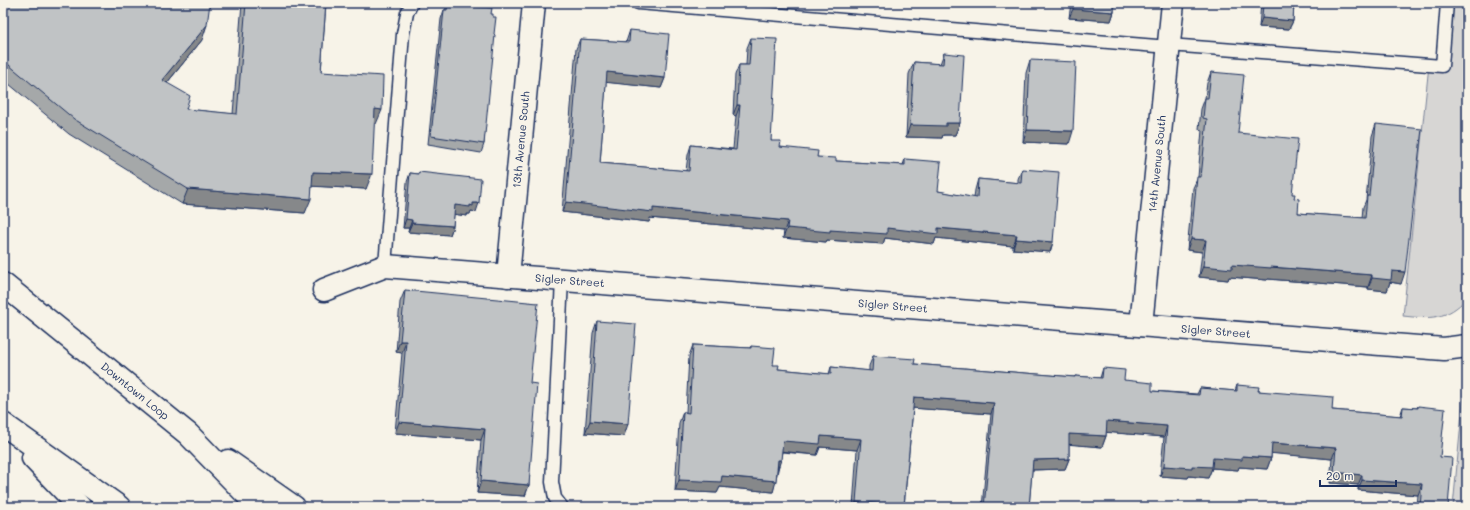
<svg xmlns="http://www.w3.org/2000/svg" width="1470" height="510" font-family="Mali,sans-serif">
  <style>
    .green { fill: #d7d6d4; stroke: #798299 }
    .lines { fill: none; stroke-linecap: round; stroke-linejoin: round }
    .service-casing { stroke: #1b2f5e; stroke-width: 15 }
    .minor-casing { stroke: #1b2f5e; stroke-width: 25 }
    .motorway-casing { stroke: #1b2f5e; stroke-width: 25 }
    .service { stroke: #f7f3e8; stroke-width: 12 }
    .minor { stroke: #f7f3e8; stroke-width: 22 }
    .motorway { stroke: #f7f3e8; stroke-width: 22 }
    .wall { fill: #a5a8a9; stroke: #1b2f5e }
    .shaded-wall { fill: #86888a; stroke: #1b2f5e }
    .building { fill: #c0c3c5; stroke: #1b2f5e }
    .labels { text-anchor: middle; stroke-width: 3; stroke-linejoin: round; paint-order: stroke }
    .street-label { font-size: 11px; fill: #1b2f5e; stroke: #f7f3e8 }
  </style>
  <rect width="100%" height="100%" fill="#f7f3e8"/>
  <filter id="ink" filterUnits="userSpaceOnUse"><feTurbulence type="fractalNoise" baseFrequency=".025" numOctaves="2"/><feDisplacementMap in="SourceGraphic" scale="8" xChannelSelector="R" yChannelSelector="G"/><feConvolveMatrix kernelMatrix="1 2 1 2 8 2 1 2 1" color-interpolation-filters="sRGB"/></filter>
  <g filter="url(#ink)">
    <!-- green -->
    <path class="green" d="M1447,3H1467V298C1447,320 1430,319 1403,316L1429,65L1442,66Z
      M1465,380H1467V507H1453Z"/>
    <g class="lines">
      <!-- service casing -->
      <g class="service-casing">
        <path id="service" d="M638,3L1169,47
          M1169,45L1442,66L1447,3
          M385,266L403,34L407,13L412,3
          M562,280L552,482L555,498L562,507"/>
      </g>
      <!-- minor casing -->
      <g class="minor-casing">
        <g id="minor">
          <path id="s1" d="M508,276L534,3"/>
          <path id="s2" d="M324,290L385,266L1444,349L1467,346"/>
          <path id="s3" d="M1141,325L1173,3"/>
        </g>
      </g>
      <!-- motorway casing -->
      <g class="motorway-casing">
        <g id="motorway">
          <path id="s4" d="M3,284L188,434L259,507"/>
          <path d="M3,424L119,507"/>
          <path d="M33,458L80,507"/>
          <path d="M228,461L294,507"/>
        </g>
      </g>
      <!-- service -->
      <use href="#service" class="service"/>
      <!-- minor -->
      <use href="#minor" class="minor"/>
      <!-- motorway -->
      <use href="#motorway" class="motorway"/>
    </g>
    <!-- wall -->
    <path class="wall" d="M3,3L202,40L167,83L186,109L233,114L242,3H326L321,72L376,124H374L366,189L312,186L305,213L182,204L69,134L3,79Z
      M1071,3H1114V12L1111,21L1069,18Z
      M1261,3H1294L1293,21L1289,29L1259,27Z
      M448,4L491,14L484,144L481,153L428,144L441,19L444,10H445Z
      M630,30L665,78L661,88L606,82L600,163L686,171L688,155L691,145L733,149L736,116L733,115L735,75L739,65H746L747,48L751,38L771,141L780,147L817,157L836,161L903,165L905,159L938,191L974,198L975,190L978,179L1018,183V179L1022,169L1053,242L1050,252L1013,249V246L936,238L934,244L885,238L883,244L827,240L826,242L783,238L784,231L650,218L649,222L562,212L576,49L580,39L626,42Z
      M944,53L960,123L955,135H943L942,138L906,137L909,74L914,62L940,64Z
      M1030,60L1069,144L1023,142L1026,73Z
      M1211,72L1238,133L1292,194L1294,198L1298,213L1362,218L1363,207L1366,200L1372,136L1376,124L1401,284L1390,282L1387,291L1368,289V287L1268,279L1267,280L1229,277L1228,280L1199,277L1202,252L1187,250L1193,188L1198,177L1202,130L1199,129L1201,109L1205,98L1207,83Z
      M419,172L476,212L471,211L470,214H467V216L454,214L453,226L450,235L408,232L409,228H403L407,182L410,173L418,174Z
      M405,290L530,383L529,485L525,496L477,493L481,440L395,433L402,353L396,352L400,302Z
      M597,321L624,436L585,433L593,333Z
      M693,345L750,348L751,346L778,369L829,374L831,367L869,371V366L873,356L914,364L1074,377L1075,376L1100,378L1103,368L1124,380L1152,391L1197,394L1200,388L1235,391L1237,385L1332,410L1400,416L1403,407L1417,408L1418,406L1440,457L1448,507H1417L1418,495L1358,490V485L1330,483L1332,459L1271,453V458L1267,469L1239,467L1238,470L1212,468L1208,478L1189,476L1188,478L1160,476L1164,437L1106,432V436L1102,447L1069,444V459L1065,469L1032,470L1029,507H982L991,414L913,408L904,507H853L857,450L820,447L817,455L782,452L773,492L720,487L717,493L675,491L679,423L683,412H686L689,356Z"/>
    <!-- shaded-wall -->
    <path class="shaded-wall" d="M1073,9L1114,12L1111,21L1069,18Z
      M1262,18L1293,21L1289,29L1259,27Z
      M207,25L202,40L157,95L162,80Z
      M607,72L665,78L661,88L603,82Z
      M737,105H740L736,116L733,115Z
      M375,109L382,110L376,124H370Z
      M946,123H960L955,135H943L942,138L906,137L910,125Z
      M1027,130L1073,131L1069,144L1023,142Z
      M313,172L372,174L366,189L308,186Z
      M188,189L311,199L305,213L182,204Z
      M566,202L653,208L788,221L784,231L650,218L649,222L562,212Z
      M473,203H479L476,212L471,211L470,214H467V216L452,214L455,205H470Z
      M406,219L412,220L409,228H403Z
      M412,223L453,226L450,235L408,232Z
      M787,228L830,230L887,228H938L1017,235L1013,246L936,238L934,244L885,238L883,244L827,240L826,242L783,238Z
      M1016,239L1053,242L1050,252L1013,249Z
      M1191,239L1206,240L1202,252L1187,250Z
      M1232,265L1271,267L1372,275L1368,287L1268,279L1267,280L1229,277L1228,280L1199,277L1203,266Z
      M1392,271L1405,272L1401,284L1390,282L1387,291L1368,289L1372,278Z
      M400,341H406L402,353L396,352Z
      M914,397L994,403L991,414L911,408Z
      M590,421L628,424L624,436L585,433Z
      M1107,421L1167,426L1164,437L1103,432Z
      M399,422L485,429L481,440L395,433Z
      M1069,434L1106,436L1102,447L1065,444Z
      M821,436L861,439L857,450L820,447L817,455L779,451L783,441Z
      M1272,443L1336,448L1332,459L1268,453Z
      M1242,456L1271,458L1267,469L1239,467L1238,470L1212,468L1208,478L1189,476L1188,478L1160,476L1164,466H1192L1213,458Z
      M1069,459L1065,469L1029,470L1033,460Z
      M778,460H781L777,471Z
      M1334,472L1362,475L1358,485L1330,483Z
      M722,476L776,481L773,492L720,487L717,493L675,491L679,480Z
      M1362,480L1422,484L1418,495L1358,490Z
      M481,481L529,485L525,496L477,493Z
      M856,502L904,505V507H854Z"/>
    <!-- building -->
    <path class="building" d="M3,3H210L207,25L162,80L190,96L186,109L237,114L246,3H326L321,72L383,76L382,110L375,109L372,174L313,172L311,199L188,189L74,119L3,60Z
      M1073,3H1114V12L1073,9Z
      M1263,3H1294L1293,21L1262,18Z
      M448,4L492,8L491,14H493V17H496L494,34L495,35L484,144L431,136L444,10H447Z
      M630,30L669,34L665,78L607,72L600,163L689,171L691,145L736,150L740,105H737L739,65H749L751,38L777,39L771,141H781L780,147L818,151L817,157L836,158V161L905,165V159L941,162L938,191L977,198L978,179L1021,183L1022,169L1059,172L1053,242L1016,239L1017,235L938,228V234L887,228V234L830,230V232L787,228L788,221L653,208V212L566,202L580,39L629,42Z
      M944,53L964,55L960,123H946V126L910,125L914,62L943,64Z
      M1030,60L1076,62L1073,131L1027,130Z
      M1211,72L1244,75L1238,133L1298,139L1292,194H1295L1294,198L1299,199L1298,213L1365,218L1367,196H1369L1376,124L1422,129L1405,272L1392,271L1391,280L1372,278V275L1271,267V268L1232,265V269L1203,266L1206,240L1191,239L1197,177H1201L1207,119L1203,118L1205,98H1208Z
      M419,172L481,179L479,203H473V206L470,205V207L455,205L453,226L412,223V220L406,219L410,173L419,174Z
      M405,290L538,303L530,383L537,384L529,485L481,481L485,429L399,422L406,341H400Z
      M597,321L636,324L628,424L590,421Z
      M693,345L751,348V346L775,348L773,365H779L778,369L831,374V367L872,371L873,356L915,359L914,364L1075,377V376L1102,378L1103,368L1125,370L1124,380L1152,383V391L1199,395L1200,388L1237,391V385L1259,387L1258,391L1333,397L1332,410L1402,416L1403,407L1418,408V406L1445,409L1440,457L1452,458L1448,507H1420L1422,484L1362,480V475L1334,472L1336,448L1272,443L1271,458L1242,456V460L1213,458L1212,467L1192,466V468L1164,466L1167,426L1107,421L1106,436L1069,434V459L1033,460L1029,507H984L994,403L914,397L904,505L856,502L861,439L821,436L820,444L783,441L781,460H778L776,481L722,476L721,482L679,480L683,412L689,413Z"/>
  </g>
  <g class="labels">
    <!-- street labels -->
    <g class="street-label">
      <text dy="4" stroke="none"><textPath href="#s1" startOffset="137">13th Avenue South</textPath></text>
      <text dy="4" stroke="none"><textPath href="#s3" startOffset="162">14th Avenue South</textPath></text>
      <text dy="4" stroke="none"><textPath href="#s2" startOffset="251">Sigler Street</textPath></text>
      <text dy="4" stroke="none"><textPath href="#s2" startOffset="575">Sigler Street</textPath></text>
      <text dy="4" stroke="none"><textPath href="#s2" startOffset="899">Sigler Street</textPath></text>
      <text dy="4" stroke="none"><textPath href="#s4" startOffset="170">Downtown Loop</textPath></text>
    </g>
  </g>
  <!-- margin -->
  <rect width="1470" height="510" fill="none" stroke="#f7f3e8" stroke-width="16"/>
  <rect x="8" y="8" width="1454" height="494" fill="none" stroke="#1b2f5e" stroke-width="1.5" filter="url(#ink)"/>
  <!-- scale -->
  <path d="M1320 480v6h76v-6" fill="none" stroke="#1b2f5e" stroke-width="2"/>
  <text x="1326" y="480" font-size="12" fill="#1b2f5e" stroke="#f7f3e8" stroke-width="3" paint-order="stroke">20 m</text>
</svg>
